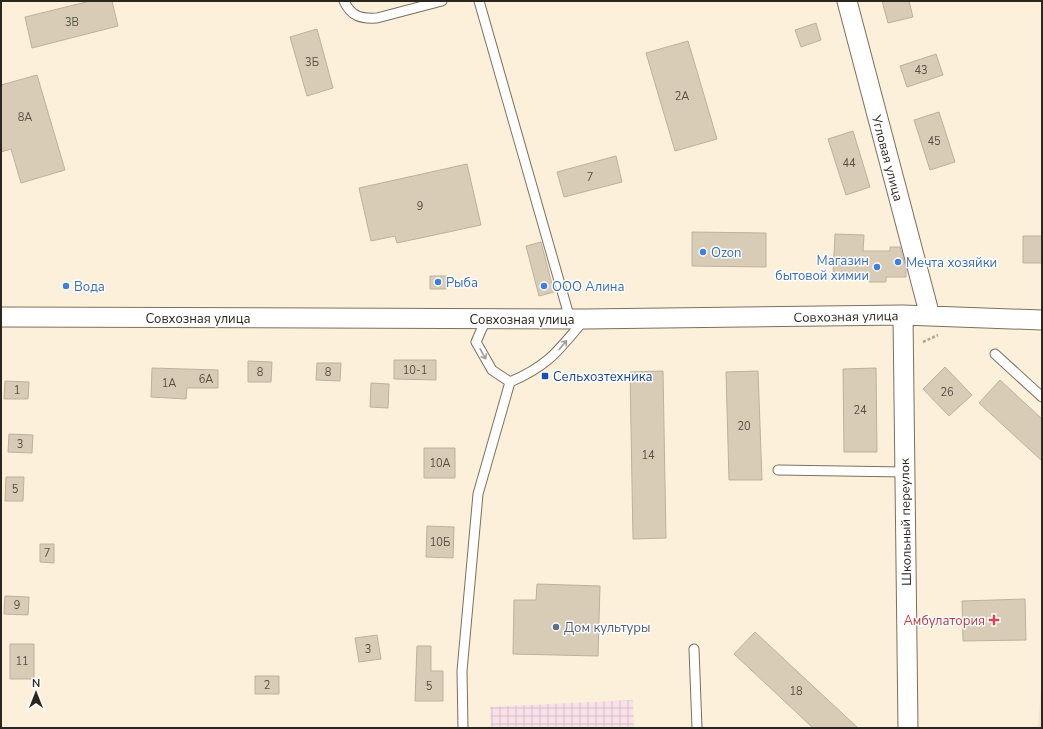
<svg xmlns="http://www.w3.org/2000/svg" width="1043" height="729" font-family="'Nunito Sans',sans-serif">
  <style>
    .industrial { fill: url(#industrial-grid) }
    .built { fill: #f6e4c9 }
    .building { fill: #d8ccb7; stroke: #bdb19d }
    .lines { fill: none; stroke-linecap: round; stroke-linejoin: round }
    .service-casing { stroke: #7b705d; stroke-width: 11 }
    .minor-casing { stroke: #7b705d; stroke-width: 21 }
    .path { stroke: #b0a696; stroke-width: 2.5; stroke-dasharray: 3 2; stroke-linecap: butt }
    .service { stroke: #fff; stroke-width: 9 }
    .minor { stroke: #fff; stroke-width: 19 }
    .oneway { stroke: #a09d9a }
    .shop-dot { fill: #3f7fe0; stroke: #fff; stroke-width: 1.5 }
    .transit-dot { fill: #1a4fb4; stroke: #fff; stroke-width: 1.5 }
    .health-dot { fill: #e0444e; stroke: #fff; stroke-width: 1.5 }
    .service-dot { fill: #5c6f8a; stroke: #fff; stroke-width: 1.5 }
    .labels { text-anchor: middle; stroke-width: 3; stroke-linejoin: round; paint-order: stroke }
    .number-label { font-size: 11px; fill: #565044 }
    .street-label { font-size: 13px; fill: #2b261e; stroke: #fff }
    .shop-label { font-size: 13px; fill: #366cbe; stroke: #fff; text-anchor: start }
    .transit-label { font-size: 13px; fill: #164399; stroke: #fff; text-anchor: start }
    .health-label { font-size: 13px; fill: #be3a42; stroke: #fff; text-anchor: end }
    .service-label { font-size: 13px; fill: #4e5e75; stroke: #fff; text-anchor: start }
  </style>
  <defs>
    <pattern id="industrial-grid" width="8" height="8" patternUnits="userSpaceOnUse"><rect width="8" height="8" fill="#f9e0e9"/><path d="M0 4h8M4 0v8" fill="none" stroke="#d6c0c7"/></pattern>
  </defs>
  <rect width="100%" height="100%" fill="#fdf0db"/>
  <!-- industrial -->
  <path class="industrial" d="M633,700L634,728H491L490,707Z"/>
  <!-- built -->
  <path class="built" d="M1042,668V728H1038Z"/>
  <!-- building -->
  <path class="building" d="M90,1H112L118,26L32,48L25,17Z
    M882,1H909L913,17L888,23Z
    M816,23L821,40L801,47L795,30Z
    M317,29L333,88L307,96L290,37Z
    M688,41L717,139L675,151L646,53Z
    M936,54L943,75L907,87L900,66Z
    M37,75L65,170L21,183L11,149L1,152V85Z
    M939,112L955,162L930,170L914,120Z
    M853,131L870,187L846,195L828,139Z
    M616,156L622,182L564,197L557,172Z
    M467,164L481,225L397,243L395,236L371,241L359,188Z
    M692,232L766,233V267L692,266Z
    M835,234L864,235L863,251H890V247H900L906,268V277H886V282H869V275L833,274Z
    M1023,236H1042V263H1023Z
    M541,242L554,292L539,296L526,246Z
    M430,276H446V289H430Z
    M394,360H436V380L394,379Z
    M248,361L272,362L271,382H248Z
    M317,363H341L340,381L316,380Z
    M945,367L972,395L949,416L923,389Z
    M152,368L218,370V388H187L186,399L151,397Z
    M876,368L877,452H844L843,369Z
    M663,371L666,538L633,539L630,372Z
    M758,371L762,480H729L726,372Z
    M1000,380L1042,419V461L979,403Z
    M5,381L29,382L28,399H4Z
    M371,383L389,384L388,408L370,407Z
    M9,434L33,435L32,453L8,452Z
    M424,448H455V478H424Z
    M6,477H24L23,501H5Z
    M427,526L454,527L453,558L426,557Z
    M40,544H54V563L40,562Z
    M537,584L600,586L598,656L513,654L514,600H536Z
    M5,596L29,597L28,615L4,614Z
    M1025,599L1026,640L963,641L962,601Z
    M755,632L858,728H813L734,654Z
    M377,635L381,659L359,662L355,638Z
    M10,644H34V679H10Z
    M417,646H431V671H443V701H415Z
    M255,676H279V694H255Z"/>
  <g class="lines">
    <!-- service casing -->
    <g class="service-casing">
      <path id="service" d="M344,1C351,16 360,19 377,18L442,1
        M479,1L570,319
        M486,319L476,342L492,370L510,382C548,366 558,351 584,320
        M995,354L1042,397
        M778,470L905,472
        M694,649L697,728
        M463,728L462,671L478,494L510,382"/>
    </g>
    <!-- minor casing -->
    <g class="minor-casing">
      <path id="minor" d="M847,1L930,316
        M903,315L908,728
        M1,317L585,319L903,315L1042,320"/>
    </g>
    <!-- path -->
    <path class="path" d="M923,342L938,335"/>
    <!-- service -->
    <use href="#service" class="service"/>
    <!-- minor -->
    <use href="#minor" class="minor"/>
  </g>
  <!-- one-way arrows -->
  <defs><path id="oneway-shaft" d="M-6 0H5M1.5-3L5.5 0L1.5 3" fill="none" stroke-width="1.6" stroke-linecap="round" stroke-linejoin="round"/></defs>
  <g class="oneway">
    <use href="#oneway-shaft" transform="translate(563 345) rotate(-50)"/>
    <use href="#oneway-shaft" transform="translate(483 354) rotate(61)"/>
  </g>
  <!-- markers -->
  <g class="shop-dot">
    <circle cx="703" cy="252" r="4"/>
    <circle cx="898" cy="262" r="4"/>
    <circle cx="877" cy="267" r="4"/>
    <circle cx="438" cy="282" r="4"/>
    <circle cx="66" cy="286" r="4"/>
    <circle cx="544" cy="286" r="4"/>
  </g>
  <rect class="transit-dot" x="541" y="372" width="8" height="8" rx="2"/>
  <path class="health-dot" d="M992 614h4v4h4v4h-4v4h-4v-4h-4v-4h4z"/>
  <circle class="service-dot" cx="556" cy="627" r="4"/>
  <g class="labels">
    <!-- number labels -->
    <g class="number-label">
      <text x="72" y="26">3В</text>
      <text x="312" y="66">3Б</text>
      <text x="921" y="74">43</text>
      <text x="682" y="100">2А</text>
      <text x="25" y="121">8А</text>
      <text x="934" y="145">45</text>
      <text x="849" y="167">44</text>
      <text x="590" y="181">7</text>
      <text x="420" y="210">9</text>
      <text x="415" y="374">10-1</text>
      <text x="260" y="376">8</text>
      <text x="328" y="376">8</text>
      <text x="206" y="383">6А</text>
      <text x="169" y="387">1А</text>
      <text x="17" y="394">1</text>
      <text x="947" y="396">26</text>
      <text x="860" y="414">24</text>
      <text x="744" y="430">20</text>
      <text x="20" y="448">3</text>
      <text x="648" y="459">14</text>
      <text x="440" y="467">10А</text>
      <text x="15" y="493">5</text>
      <text x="440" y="546">10Б</text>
      <text x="47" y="557">7</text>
      <text x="17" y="609">9</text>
      <text x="368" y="653">3</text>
      <text x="22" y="665">11</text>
      <text x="267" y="689">2</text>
      <text x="429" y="690">5</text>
      <text x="796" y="695">18</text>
    </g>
    <!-- street labels -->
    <g class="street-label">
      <text transform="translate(888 158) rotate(75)" y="5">Угловая улица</text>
      <text transform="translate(846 316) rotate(-1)" y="5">Совхозная улица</text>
      <text x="198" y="323">Совхозная улица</text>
      <text x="522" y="324">Совхозная улица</text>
      <text transform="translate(905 522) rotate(-91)" y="5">Школьный переулок</text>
    </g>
    <!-- shop labels -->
    <g class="shop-label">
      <text x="711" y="257">Ozon</text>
      <text x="869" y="265" text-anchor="end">Магазин<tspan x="869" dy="15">бытовой химии</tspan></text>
      <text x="906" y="267">Мечта хозяйки</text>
      <text x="446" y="287">Рыба</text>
      <text x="74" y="291">Вода</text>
      <text x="552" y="291">ООО Алина</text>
    </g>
    <!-- transit labels -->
    <g class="transit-label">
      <text x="553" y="381">Сельхозтехника</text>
    </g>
    <!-- health labels -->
    <g class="health-label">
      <text x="985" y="625">Амбулатория</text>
    </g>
    <!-- service labels -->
    <g class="service-label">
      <text x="564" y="632">Дом культуры</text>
    </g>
  </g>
  <!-- border -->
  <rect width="1043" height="729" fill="none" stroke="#2b261e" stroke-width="4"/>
  <!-- north arrow -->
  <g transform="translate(36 693)" stroke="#ffffff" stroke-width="3" paint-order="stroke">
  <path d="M0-3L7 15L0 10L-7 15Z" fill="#2b261e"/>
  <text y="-6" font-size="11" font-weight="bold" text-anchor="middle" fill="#2b261e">N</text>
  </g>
</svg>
